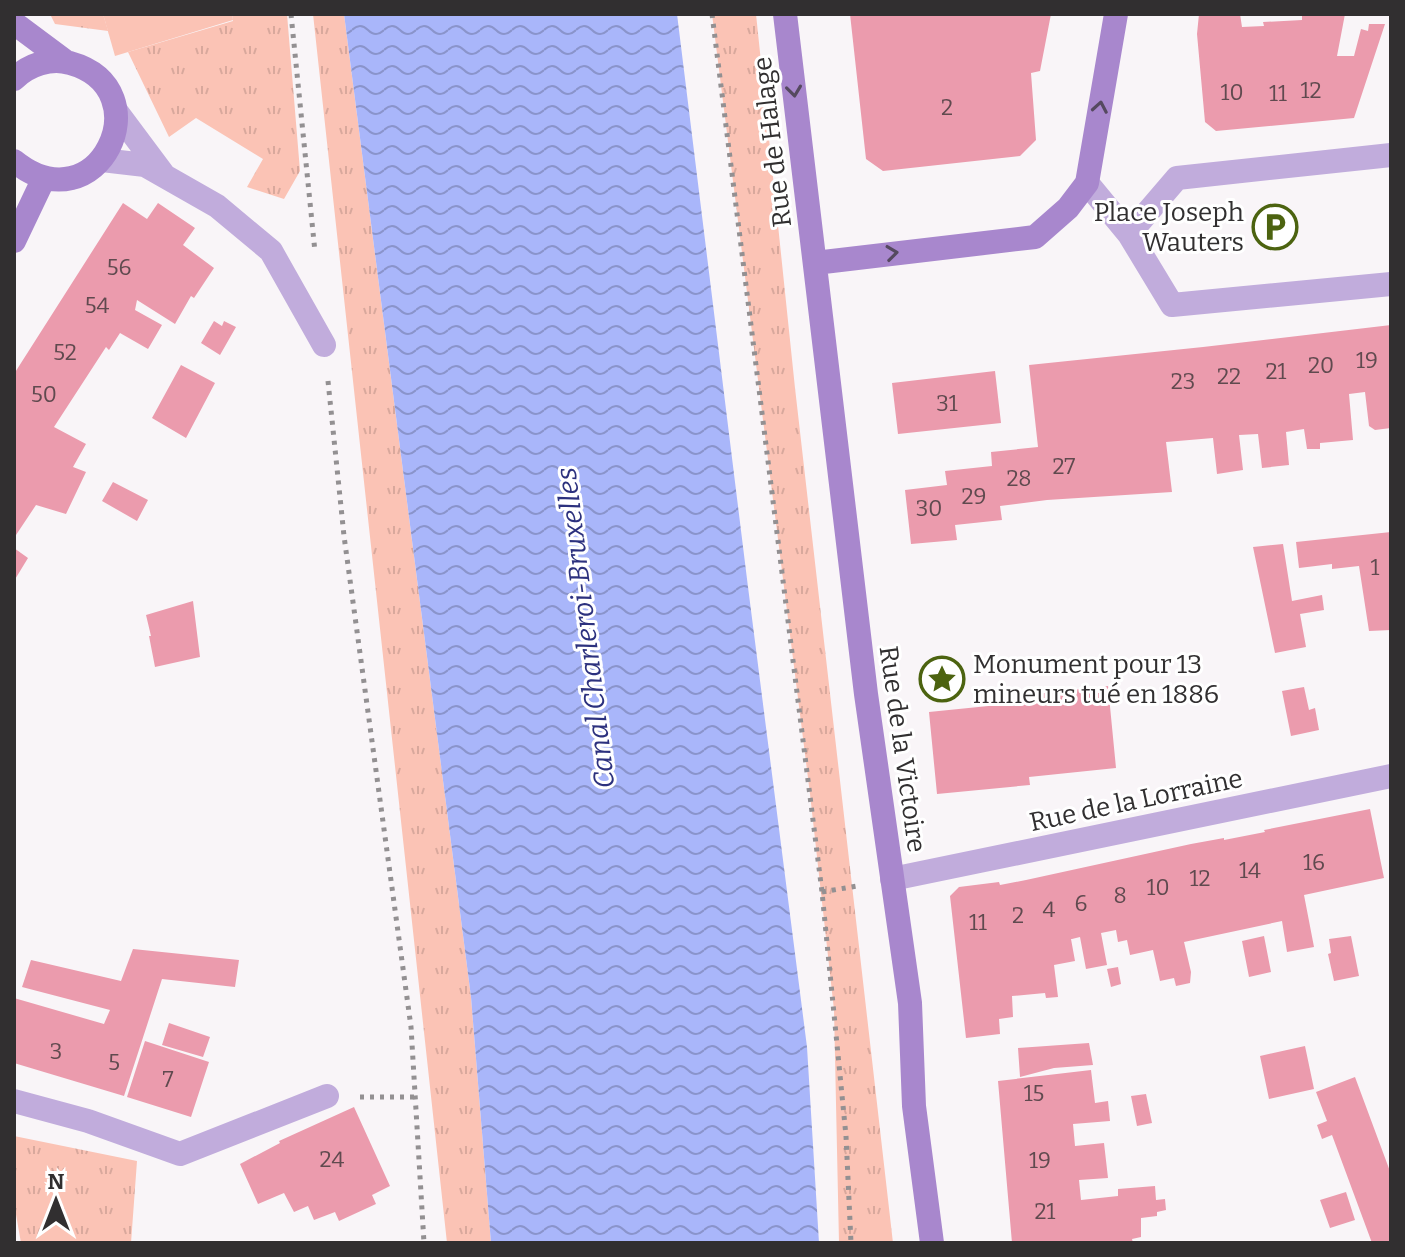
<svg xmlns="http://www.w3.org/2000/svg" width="1405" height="1257" font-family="Bitter,serif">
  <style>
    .grass { fill: url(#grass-tufts) }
    .pitch { fill: #fbc3b5 }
    .water { fill: url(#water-waves) }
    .building { fill: #eb9bad }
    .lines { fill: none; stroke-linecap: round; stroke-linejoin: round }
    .path { stroke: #939092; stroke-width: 5; stroke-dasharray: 4 6; stroke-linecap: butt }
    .street { stroke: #c1acdc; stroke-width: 24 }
    .secondary { stroke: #a887cd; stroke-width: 24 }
    .tree { fill: #a27b73 }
    .oneway { stroke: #55495f }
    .labels { text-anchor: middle; stroke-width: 6; stroke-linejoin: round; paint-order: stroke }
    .number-label { font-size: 22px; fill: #604a4f }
    .street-label { font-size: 26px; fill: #312f30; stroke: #fff }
    .poi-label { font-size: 26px; fill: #312f30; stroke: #fff; text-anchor: end }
    .water-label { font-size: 28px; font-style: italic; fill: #2c317e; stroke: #fff }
  </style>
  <defs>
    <pattern id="grass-tufts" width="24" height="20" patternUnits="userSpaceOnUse" patternTransform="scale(2)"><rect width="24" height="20" fill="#fbc3b5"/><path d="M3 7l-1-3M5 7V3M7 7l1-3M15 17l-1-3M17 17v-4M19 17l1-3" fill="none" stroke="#d8a89c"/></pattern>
    <pattern id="water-waves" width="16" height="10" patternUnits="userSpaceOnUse" patternTransform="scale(2)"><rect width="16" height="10" fill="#a9b6fa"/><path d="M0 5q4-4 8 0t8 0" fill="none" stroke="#8a94cb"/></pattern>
  </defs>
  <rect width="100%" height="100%" fill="#f9f5f8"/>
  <!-- grass -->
  <path class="grass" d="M50,14H103L110,37L108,31L55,24Z
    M232,14H287L300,171L284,199L247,187L263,159L196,118L169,137L128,52L233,21Z
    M313,14H344L471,997L491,1243H447Z
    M712,14H756L795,388L893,1243H839L834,1010L810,794Z
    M14,1136L137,1161L131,1243H21L14,1203Z"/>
  <!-- pitch -->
  <path class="pitch" d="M103,14H232L233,20L115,56Z"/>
  <!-- water -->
  <path class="water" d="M344,14H677L748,587L807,1047L819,1243H491L471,997Z"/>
  <!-- building -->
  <path class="building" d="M850,14H1051L1040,71L1031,73L1036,140L1020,156L883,171L866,159Z
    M1199,14H1240L1242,27L1264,26L1263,22L1302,20V14H1345L1337,56H1354L1361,29L1368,31L1369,24H1385L1354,118L1216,131L1205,122L1197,34Z
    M123,203L147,219L158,203L195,228L183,245L214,268L194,298L191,296L175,324L137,300L135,310L162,325L148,349L120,333L109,350L106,347L54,427L86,444L73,467L86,472L66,514L36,505L14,538V374Z
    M214,321L222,326L224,321L236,327L220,355L201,343Z
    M1391,325V428L1375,430L1369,426L1365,392L1349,394L1353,440L1320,443V449H1307L1304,429L1286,432L1289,465L1262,468L1258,434L1239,435L1243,470L1217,474L1213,438L1166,442L1172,492L1047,500L1000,506L1002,520L955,525L957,540L911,544L905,490L947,485L945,471L992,466L991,452L1038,447L1029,365L1203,347Z
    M181,365L215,383L186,438L152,418Z
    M995,371L1001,423L898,434L892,383Z
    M113,482L148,500L137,521L102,501Z
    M1391,532V630L1369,631L1359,566L1332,569V564L1299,568L1296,542Z
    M1283,544L1292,601L1322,595L1324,610L1300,614L1306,647L1275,653L1253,547Z
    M14,548L28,558L14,581Z
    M193,601L200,657L155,667L149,636H151L146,615Z
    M1108,686L1116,768L1029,777L1030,785L937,794L929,712L1018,703V696Z
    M1304,687L1309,710L1315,708L1319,730L1291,736L1282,691Z
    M1370,809L1384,878L1304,895L1314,947L1287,952L1282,921L1184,942L1191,972L1190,983L1176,986L1174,978L1160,981L1153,950L1130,955L1127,940L1118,942L1116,930L1101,933L1107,965L1086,969L1080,937L1072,939H1071L1075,961L1054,965L1058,997L1046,998L1045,993L1012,996L1013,1017L999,1019L1000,1034L966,1038L950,896L959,887L999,882L1000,885L1026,880L1191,844L1224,838V840L1265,832L1264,830Z
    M1264,936L1271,972L1249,977L1242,941Z
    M1351,936L1359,976L1334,981L1328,954L1331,953L1329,939Z
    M133,949L239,960L235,987L162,979L124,1096L14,1063V998L104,1024L110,1010L22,987L31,960L121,981Z
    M1118,967L1121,984L1111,987L1107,969Z
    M169,1023L210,1037L203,1057L162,1045Z
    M145,1041L209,1062L191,1117L127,1097Z
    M1089,1043L1093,1065L1054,1068L1020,1077L1018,1048Z
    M1305,1046L1314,1089L1269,1099L1260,1056Z
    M1091,1070L1095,1103L1108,1101L1110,1121L1073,1124L1075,1146L1104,1143L1108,1178L1079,1180L1081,1200L1118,1196V1189L1155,1186L1156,1200L1165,1199L1166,1210L1157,1212V1216L1141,1218V1237L1132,1239L1133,1243H1012L998,1081Z
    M1355,1077L1391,1174V1243H1372L1332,1135L1322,1139L1317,1125L1327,1121L1316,1092Z
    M1146,1094L1152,1123L1137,1126L1131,1096Z
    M354,1107L390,1186L372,1195L376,1204L339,1221L335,1212L314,1220L308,1206L294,1212L284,1193L258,1204L240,1164L280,1143L279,1141Z
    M1346,1192L1355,1220L1330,1228L1320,1200Z"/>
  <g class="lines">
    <!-- path -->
    <path class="path" d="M291,14L315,252
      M712,14L822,892L846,1136L851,1243
      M328,381L344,536L411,1027L424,1243
      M822,892L857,886
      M360,1097H416"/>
    <!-- street -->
    <path class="street" d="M116,111L163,174
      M102,160L145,165L217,206L271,251L324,345
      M1087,183L1129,234L1172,305L1391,284
      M1129,234L1177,178L1391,155
      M892,879L1391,776
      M14,1101L88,1121L180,1154L327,1096"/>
    <!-- secondary -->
    <path class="secondary" d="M785,14L866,694L910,1003L914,1106L932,1243
      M14,23L65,61
      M14,79C28,65 51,57 70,63C164,89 98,229 14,161
      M14,241L44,178
      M815,263L1035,237L1068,208L1087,183L1116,14"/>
  </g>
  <!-- trees -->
  <circle class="tree" cx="1273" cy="227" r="12"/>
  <!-- one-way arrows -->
  <defs><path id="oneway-chevron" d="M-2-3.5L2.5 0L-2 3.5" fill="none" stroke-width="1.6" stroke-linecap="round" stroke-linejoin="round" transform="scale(2)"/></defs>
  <g class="oneway">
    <use href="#oneway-chevron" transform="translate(794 91) rotate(83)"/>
    <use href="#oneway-chevron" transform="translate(1100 107) rotate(-80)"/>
    <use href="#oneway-chevron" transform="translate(892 253) rotate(-7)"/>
  </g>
  <!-- icons -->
  <defs>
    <g id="parking-ring" transform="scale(2.3)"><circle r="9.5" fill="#fff" stroke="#4c6310" stroke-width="1.5"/><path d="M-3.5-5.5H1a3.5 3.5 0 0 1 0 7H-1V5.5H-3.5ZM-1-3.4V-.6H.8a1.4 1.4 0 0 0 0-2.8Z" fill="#4c6310"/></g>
    <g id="sight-ring" transform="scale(2.3)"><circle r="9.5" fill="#fff" stroke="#4c6310" stroke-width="1.5"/><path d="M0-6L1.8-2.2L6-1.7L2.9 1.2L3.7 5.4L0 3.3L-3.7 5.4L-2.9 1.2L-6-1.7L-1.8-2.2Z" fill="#4c6310"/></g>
  </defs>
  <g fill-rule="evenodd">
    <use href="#parking-ring" x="1275" y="227"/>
    <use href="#sight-ring" x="942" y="679"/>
  </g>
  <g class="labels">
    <!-- number labels -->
    <g class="number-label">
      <text x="1311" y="98">12</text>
      <text x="1232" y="100">10</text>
      <text x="1278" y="101">11</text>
      <text x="947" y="115">2</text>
      <text x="119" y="275">56</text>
      <text x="97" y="313">54</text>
      <text x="65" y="360">52</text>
      <text x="1367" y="368">19</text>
      <text x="1321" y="373">20</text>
      <text x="1276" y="379">21</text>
      <text x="1229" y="384">22</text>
      <text x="1183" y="389">23</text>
      <text x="44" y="402">50</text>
      <text x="947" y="411">31</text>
      <text x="1064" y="474">27</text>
      <text x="1019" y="486">28</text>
      <text x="974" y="504">29</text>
      <text x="929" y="516">30</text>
      <text x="1375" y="575">1</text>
      <text x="1314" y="870">16</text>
      <text x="1250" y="878">14</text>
      <text x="1200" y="886">12</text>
      <text x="1158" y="895">10</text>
      <text x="1120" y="903">8</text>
      <text x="1081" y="911">6</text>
      <text x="1049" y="917">4</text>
      <text x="1018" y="923">2</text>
      <text x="978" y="930">11</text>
      <text x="56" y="1059">3</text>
      <text x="114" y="1070">5</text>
      <text x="168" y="1087">7</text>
      <text x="1034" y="1101">15</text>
      <text x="332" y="1167">24</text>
      <text x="1040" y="1168">19</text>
      <text x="1045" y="1219">21</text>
    </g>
    <!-- street labels -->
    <g class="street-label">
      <text transform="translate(772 142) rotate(-97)" y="9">Rue de Halage</text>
      <text transform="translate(903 749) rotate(82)" y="9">Rue de la Victoire</text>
      <text transform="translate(1136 800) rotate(-12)" y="9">Rue de la Lorraine</text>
    </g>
    <!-- poi labels -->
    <g class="poi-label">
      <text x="1244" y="221">Place Joseph<tspan x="1244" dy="30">Wauters</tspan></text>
      <text x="973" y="673" text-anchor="start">Monument pour 13<tspan x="973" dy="30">mineurs tué en 1886</tspan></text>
    </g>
    <!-- water labels -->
    <g class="water-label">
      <text transform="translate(585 628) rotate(-97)" y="10">Canal Charleroi-Bruxelles</text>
    </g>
  </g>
  <!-- border -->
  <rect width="1405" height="1257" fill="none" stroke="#312f30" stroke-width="32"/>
  <!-- north arrow -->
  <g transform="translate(56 1201)" stroke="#ffffff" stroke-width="6" paint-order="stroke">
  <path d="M0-6L14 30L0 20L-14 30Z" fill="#312f30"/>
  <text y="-12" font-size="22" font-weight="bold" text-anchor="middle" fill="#312f30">N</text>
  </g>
</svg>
